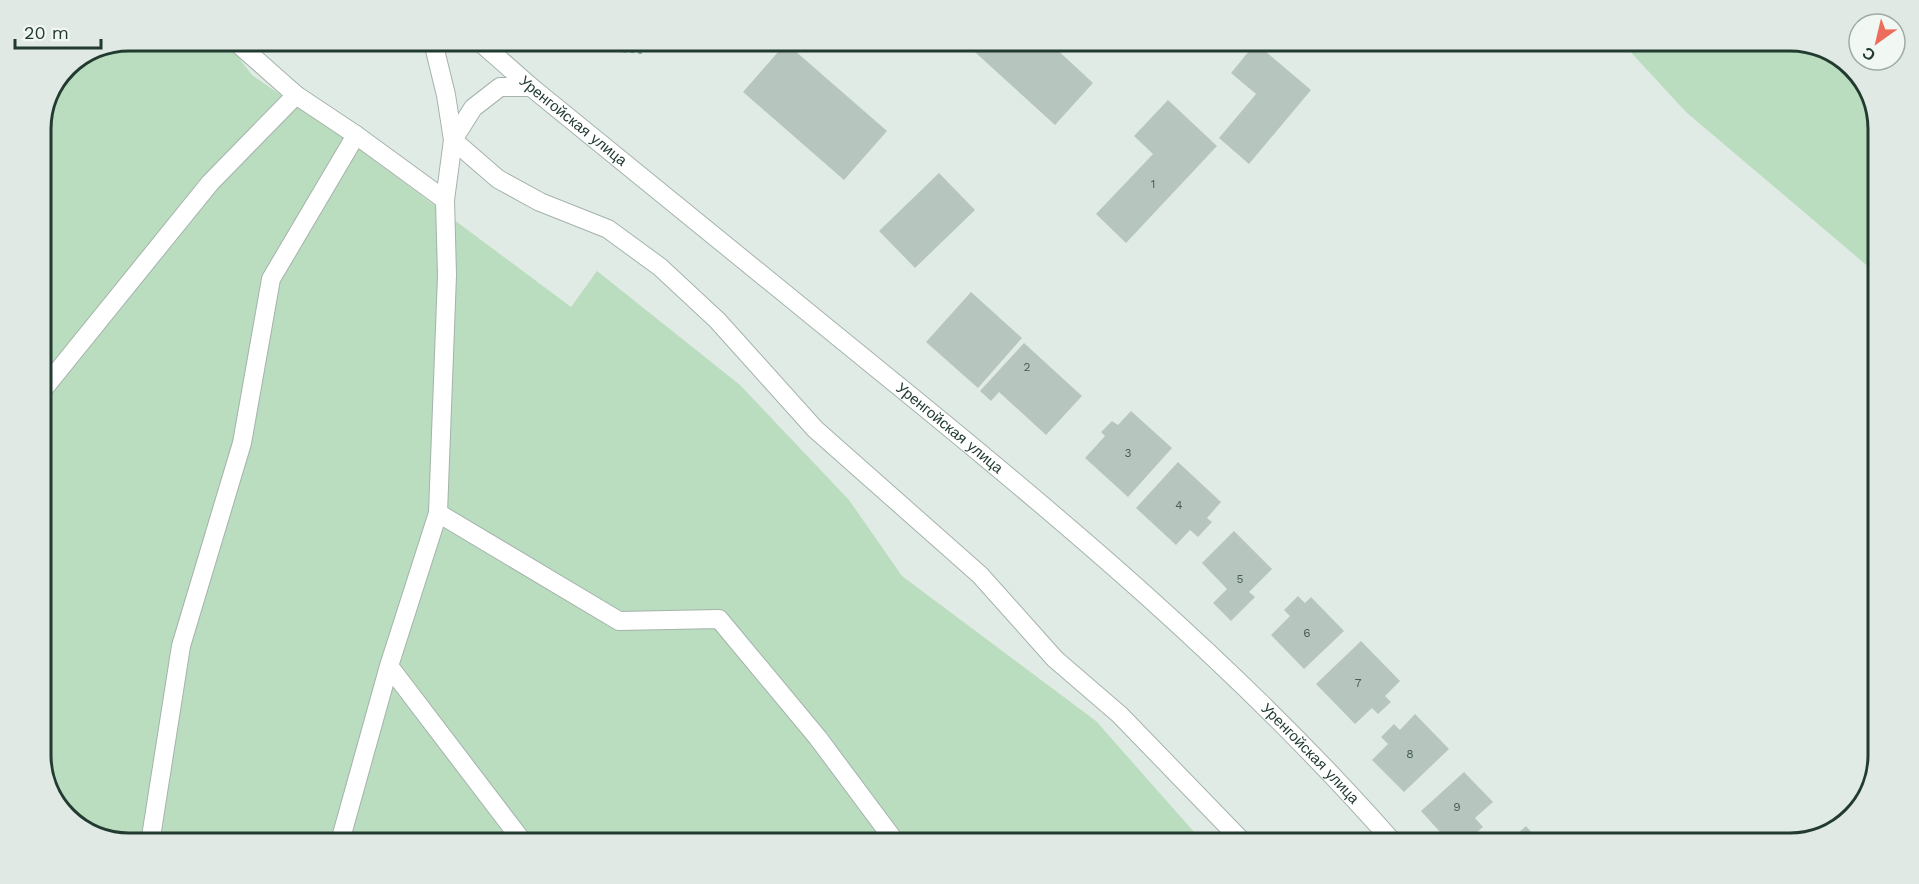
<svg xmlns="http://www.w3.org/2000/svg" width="1919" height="884" font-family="'Work Sans',sans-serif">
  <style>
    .green { fill: #badcbf }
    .building { fill: #b6c6be }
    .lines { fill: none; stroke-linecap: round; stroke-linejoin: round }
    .street-casing { stroke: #a4b3ab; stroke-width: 20 }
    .path { stroke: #82ae9a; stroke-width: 4; stroke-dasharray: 3 4.5; stroke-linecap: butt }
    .street { stroke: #fff; stroke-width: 18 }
    .labels { text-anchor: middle; stroke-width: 4.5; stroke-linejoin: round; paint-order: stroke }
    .number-label { font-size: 12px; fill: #475e54 }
    .street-label { font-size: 15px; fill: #223b31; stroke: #f1f8f3 }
    .rim { fill: none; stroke: #223b31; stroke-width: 3 }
  </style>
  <rect width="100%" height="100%" fill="#e1ebe5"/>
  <!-- green -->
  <path class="green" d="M129,41H226L252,75L359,149L571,307L597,271L740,385L849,500L902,576L1096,721L1202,841L95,837L56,804L41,761V124L67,66Z
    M1626,47H1824L1863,80L1878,124L1877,274L1686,112Z"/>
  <!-- building -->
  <path class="building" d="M786,43L887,131L844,180L743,92Z
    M966,44H1051L1093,83L1055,125Z
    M1254,45H1258L1311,90L1249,164L1219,138L1256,94L1231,73Z
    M1168,100L1217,146L1126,243L1096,214L1153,154L1134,136Z
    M939,173L975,210L915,268L879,231Z
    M971,292L1022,338L978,388L926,342Z
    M1024,343L1082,396L1046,435L999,392L991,401L980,391Z
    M1131,411L1172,448L1128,497L1085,458L1105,436L1101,432L1112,421L1118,425Z
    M1178,462L1221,502L1207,518L1212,522L1198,537L1190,530L1176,545L1136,508Z
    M1234,531L1272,569L1249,592L1255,597L1231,621L1213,603L1227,589L1202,563Z
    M1298,596L1305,603L1311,597L1344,631L1304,669L1271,635L1290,616L1284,610Z
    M1361,641L1400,681L1385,696L1391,702L1378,714L1372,708L1355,724L1316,684Z
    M1415,714L1449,749L1404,792L1372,760L1388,744L1381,737L1394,724L1400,730Z
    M1464,772L1493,802L1475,818L1483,827L1468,840L1462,832L1449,842L1421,811Z
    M1526,826L1540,842H1508Z"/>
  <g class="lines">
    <!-- street casing -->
    <g class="street-casing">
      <g id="street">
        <path d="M235,41L296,95L356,135L445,200"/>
        <path id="s1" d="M480,42L531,87C648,181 764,276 880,371C1060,517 1239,667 1393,842"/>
        <path d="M531,87H500L473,108L453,140L498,179L540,202L608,229L660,267L717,320L815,429L980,575L1055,659L1120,715L1242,841"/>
        <path d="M41,392L210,183L296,95"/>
        <path d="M438,513L619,621L719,619L818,738L894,840"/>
        <path d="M389,666L520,838"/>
        <path d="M151,837L181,646L242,443L271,279L356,135"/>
        <path d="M341,838L389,666L438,513L447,275L445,200L453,140L446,95L433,42"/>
      </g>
    </g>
    <!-- path -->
    <path class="path" d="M588,42L596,48L641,52L662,43"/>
    <!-- street -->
    <use href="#street" class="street"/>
  </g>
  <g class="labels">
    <!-- number labels -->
    <g class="number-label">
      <text x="1153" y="188">1</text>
      <text x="1027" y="371">2</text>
      <text x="1128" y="457">3</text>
      <text x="1179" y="509">4</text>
      <text x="1240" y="583">5</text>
      <text x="1307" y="637">6</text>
      <text x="1358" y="687">7</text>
      <text x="1410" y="758">8</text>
      <text x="1457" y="811">9</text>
    </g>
    <!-- street labels -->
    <g class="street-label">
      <text dy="5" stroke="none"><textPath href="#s1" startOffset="122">Уренгойская улица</textPath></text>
      <text dy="5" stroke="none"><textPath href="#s1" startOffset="608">Уренгойская улица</textPath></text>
      <text dy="5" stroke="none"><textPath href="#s1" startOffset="1094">Уренгойская улица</textPath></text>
    </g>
  </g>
  <!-- crop -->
  <path d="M0 0H1919V884H0ZM129 51H1790A78 78 0 0 1 1868 129V755A78 78 0 0 1 1790 833H129A78 78 0 0 1 51 755V129A78 78 0 0 1 129 51Z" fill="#e0e9e3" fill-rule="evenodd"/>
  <path class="rim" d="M129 51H1790A78 78 0 0 1 1868 129V755A78 78 0 0 1 1790 833H129A78 78 0 0 1 51 755V129A78 78 0 0 1 129 51Z"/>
  <!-- north arrow -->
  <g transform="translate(1877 42) rotate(214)"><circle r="28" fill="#f1f8f3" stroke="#9eaca5" stroke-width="1.5"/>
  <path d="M0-4.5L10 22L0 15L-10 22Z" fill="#ed6d5c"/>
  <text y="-9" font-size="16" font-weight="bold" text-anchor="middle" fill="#223b31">С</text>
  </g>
  <!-- scale -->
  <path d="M15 39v9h86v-9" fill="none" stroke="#223b31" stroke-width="3"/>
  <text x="24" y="39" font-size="18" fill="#223b31" stroke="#f1f8f3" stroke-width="4.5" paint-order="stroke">20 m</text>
</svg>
